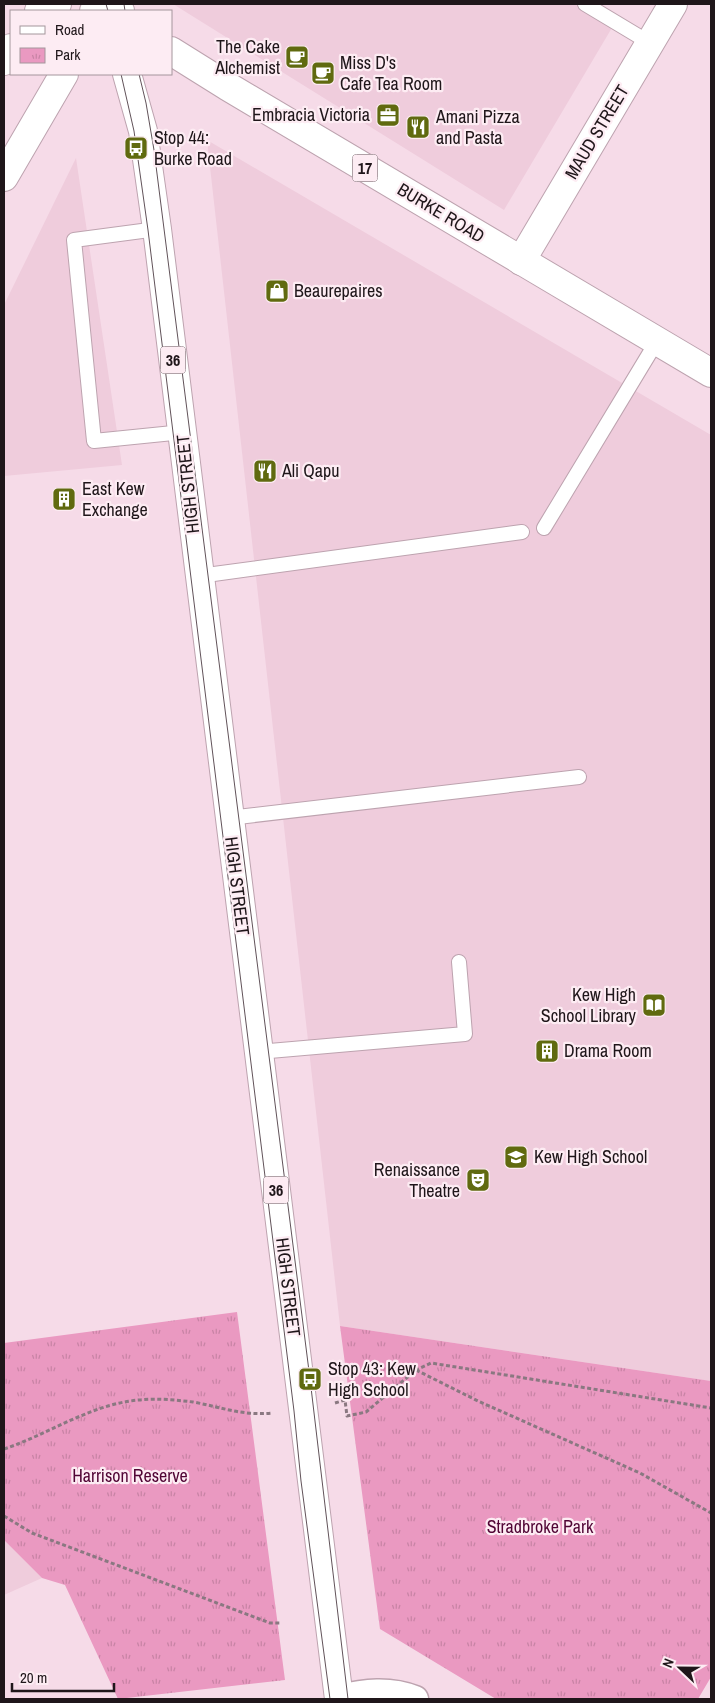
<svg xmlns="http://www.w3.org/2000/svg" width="715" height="1703" font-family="'Archivo Narrow',sans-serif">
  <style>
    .built { fill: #efccdc }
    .park { fill: url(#park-tufts) }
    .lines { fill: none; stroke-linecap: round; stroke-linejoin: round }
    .lane-casing { stroke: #bda3af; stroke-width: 16 }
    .street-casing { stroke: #bda3af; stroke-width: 29 }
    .secondary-casing { stroke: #bda3af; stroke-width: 30 }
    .primary-casing { stroke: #bda3af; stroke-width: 30 }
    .path { stroke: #8a7881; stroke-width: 3; stroke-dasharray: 4 2.5; stroke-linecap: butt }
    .lane { stroke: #fff; stroke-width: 14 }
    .street { stroke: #fff; stroke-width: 26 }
    .secondary { stroke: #fff; stroke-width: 28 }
    .primary { stroke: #fff; stroke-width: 28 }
    .tram { stroke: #615259; stroke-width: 1 }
    .labels { text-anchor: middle; stroke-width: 4.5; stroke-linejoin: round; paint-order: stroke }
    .shield { fill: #fdecf3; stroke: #62565b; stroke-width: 1 }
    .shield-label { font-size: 16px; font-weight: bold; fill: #1f161a }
    .poi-label { font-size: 18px; fill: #1f161a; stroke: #fdecf3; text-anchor: start }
    .street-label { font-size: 18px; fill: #1f161a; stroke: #fdecf3 }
    .park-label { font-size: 18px; fill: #510535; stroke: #fdecf3 }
  </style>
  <defs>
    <pattern id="park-tufts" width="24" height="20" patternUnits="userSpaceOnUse" patternTransform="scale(1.25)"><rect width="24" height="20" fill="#ea99c1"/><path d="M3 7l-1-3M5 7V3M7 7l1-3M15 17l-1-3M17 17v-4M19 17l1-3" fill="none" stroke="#c883a5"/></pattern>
  </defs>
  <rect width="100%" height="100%" fill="#f6dbe8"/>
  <!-- built -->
  <path class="built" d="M173,4H575L613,26L504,210Z
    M207,140L711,435V1381L340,1326Z
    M76,158L122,465L4,476V305Z
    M4,1540L42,1578L4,1595Z"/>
  <!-- park -->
  <path class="park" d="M237,1312L285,1680L118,1699L65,1585L42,1578L4,1540V1343Z
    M340,1326L711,1381V1677L698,1699H496L380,1629Z"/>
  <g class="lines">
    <!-- lane casing -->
    <g class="lane-casing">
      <path id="lane" d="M585,4L650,43
        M157,229L74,240L94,441L183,432
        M544,528L657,341
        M199,576L522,532
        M229,818L579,777
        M258,1052L465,1034L459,962"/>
    </g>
    <!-- street casing -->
    <g class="street-casing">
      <path id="street" d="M339,1698C364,1692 390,1689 415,1699"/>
    </g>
    <!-- secondary casing -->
    <g class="secondary-casing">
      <path id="secondary" d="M39,11L57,4
        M94,11L98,4
        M4,61L11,48
        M4,177L64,74
        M521,261L673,4"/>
    </g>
    <!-- primary casing -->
    <g class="primary-casing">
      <path id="primary" d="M111,4L120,11
        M171,51L227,86L711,373
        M127,74L143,131L157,229L339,1699"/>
    </g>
    <!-- path -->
    <path class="path" d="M416,1370L478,1401L640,1473L711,1513
      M335,1403L345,1400L347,1416L366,1412L416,1370L431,1363L711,1408
      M4,1449C49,1434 91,1404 139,1400C157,1398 176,1400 193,1402C221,1407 242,1416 272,1413
      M4,1516L32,1533L270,1623H281"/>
    <!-- lane -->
    <use href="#lane" class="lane"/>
    <!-- street -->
    <use href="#street" class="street"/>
    <!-- secondary -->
    <use href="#secondary" class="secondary"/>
    <!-- primary -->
    <use href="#primary" class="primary"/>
    <!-- tram -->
    <path class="tram" d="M106,4L108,11
      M124,4L125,11
      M121,74L134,131L148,230L294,1411L301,1481L330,1699
      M139,74L146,103L154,150L310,1379L348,1699"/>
  </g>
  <!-- icons -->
  <defs>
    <g id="cafe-square" transform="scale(1.25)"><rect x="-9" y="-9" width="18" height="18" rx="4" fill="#606a0f" stroke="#fdecf3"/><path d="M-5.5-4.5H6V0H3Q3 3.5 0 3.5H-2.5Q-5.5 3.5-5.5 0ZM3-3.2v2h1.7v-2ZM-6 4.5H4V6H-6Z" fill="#fff"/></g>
    <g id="office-square" transform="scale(1.25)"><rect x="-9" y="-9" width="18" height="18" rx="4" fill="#606a0f" stroke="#fdecf3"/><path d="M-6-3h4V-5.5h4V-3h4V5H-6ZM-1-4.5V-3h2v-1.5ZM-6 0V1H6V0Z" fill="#fff"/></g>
    <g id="restaurant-square" transform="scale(1.25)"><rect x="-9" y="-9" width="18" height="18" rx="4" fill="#606a0f" stroke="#fdecf3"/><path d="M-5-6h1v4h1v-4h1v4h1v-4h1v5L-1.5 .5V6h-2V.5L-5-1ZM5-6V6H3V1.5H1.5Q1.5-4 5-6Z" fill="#fff"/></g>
    <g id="bus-square" transform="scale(1.25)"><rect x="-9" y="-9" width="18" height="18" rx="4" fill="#606a0f" stroke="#fdecf3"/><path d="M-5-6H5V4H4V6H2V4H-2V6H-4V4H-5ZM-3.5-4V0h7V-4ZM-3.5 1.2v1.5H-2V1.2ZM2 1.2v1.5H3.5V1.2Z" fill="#fff"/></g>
    <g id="shop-square" transform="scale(1.25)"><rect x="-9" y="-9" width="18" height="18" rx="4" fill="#606a0f" stroke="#fdecf3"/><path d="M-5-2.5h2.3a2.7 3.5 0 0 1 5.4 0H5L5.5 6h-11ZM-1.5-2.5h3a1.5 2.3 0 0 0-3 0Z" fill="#fff"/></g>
    <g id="building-square" transform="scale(1.25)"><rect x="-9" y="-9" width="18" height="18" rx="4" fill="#606a0f" stroke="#fdecf3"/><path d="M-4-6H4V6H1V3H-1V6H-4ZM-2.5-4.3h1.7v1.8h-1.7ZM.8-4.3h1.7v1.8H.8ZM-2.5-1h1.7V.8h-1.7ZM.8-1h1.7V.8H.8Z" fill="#fff"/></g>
    <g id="library-square" transform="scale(1.25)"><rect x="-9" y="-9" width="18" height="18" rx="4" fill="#606a0f" stroke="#fdecf3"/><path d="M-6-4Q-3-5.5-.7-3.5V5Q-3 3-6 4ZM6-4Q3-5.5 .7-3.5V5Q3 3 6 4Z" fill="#fff"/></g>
    <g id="school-square" transform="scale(1.25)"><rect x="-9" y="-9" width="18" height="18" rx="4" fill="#606a0f" stroke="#fdecf3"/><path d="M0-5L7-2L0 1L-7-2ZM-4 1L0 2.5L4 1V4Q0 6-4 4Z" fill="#fff"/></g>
    <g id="theatre-square" transform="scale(1.25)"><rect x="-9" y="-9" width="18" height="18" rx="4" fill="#606a0f" stroke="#fdecf3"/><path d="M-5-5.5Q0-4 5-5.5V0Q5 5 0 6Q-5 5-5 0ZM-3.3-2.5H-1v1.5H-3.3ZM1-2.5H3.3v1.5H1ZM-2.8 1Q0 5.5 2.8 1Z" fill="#fff"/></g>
  </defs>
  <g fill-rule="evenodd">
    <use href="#cafe-square" x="297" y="57"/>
    <use href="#cafe-square" x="323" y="73"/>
    <use href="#office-square" x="388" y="115"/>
    <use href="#restaurant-square" x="418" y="127"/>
    <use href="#bus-square" x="136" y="148"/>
    <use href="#shop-square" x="277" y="291"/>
    <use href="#restaurant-square" x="265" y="471"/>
    <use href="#building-square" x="64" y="499"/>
    <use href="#library-square" x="654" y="1005"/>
    <use href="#building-square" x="547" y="1051"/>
    <use href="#school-square" x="516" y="1157"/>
    <use href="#theatre-square" x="478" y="1180"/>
    <use href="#bus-square" x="310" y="1379"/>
  </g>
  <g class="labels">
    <!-- shield labels -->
    <g class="shield">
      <rect x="352.5" y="154.5" width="25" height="27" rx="4"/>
      <rect x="160.5" y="346.5" width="25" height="27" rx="4"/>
      <rect x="263.5" y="1176.5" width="25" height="27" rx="4"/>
    </g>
    <g class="shield-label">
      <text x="365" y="174">17</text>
      <text x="173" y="366">36</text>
      <text x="276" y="1196">36</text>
    </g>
    <!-- poi labels -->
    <g class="poi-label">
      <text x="280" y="53" text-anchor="end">The Cake<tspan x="280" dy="21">Alchemist</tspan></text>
      <text x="340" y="69">Miss D's<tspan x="340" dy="21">Cafe Tea Room</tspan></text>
      <text x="370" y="121" text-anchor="end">Embracia Victoria</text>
      <text x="436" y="123">Amani Pizza<tspan x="436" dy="21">and Pasta</tspan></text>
      <text x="154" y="144">Stop 44:<tspan x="154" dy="21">Burke Road</tspan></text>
      <text x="294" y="297">Beaurepaires</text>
      <text x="282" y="477">Ali Qapu</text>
      <text x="82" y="495">East Kew<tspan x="82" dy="21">Exchange</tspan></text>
      <text x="636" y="1001" text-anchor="end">Kew High<tspan x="636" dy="21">School Library</tspan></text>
      <text x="564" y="1057">Drama Room</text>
      <text x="534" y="1163">Kew High School</text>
      <text x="460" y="1176" text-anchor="end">Renaissance<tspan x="460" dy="21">Theatre</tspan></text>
      <text x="328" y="1375">Stop 43: Kew<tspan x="328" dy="21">High School</tspan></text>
    </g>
    <!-- street labels -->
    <g class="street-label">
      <text transform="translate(597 132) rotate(-59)" y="6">MAUD STREET</text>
      <text transform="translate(441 213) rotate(31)" y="6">BURKE ROAD</text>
      <text transform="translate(188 484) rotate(-96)" y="6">HIGH STREET</text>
      <text transform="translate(237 886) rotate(83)" y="6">HIGH STREET</text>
      <text transform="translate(288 1287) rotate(83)" y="6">HIGH STREET</text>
    </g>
    <!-- park labels -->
    <g class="park-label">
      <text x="130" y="1482">Harrison Reserve</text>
      <text x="540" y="1533">Stradbroke Park</text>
    </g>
  </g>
  <!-- border -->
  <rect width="715" height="1703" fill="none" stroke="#1f161a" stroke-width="10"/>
  <!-- legend -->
  <rect x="10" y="10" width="162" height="65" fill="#fdecf3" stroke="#a4969c"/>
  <rect x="20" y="26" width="25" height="8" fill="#ffffff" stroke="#a4969c"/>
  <text x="55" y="35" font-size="15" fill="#1f161a">Road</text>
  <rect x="20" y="48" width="25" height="15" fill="url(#park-tufts)" stroke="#a4969c"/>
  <text x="55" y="60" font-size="15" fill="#1f161a">Park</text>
  <!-- north arrow -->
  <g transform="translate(680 1668) rotate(292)" stroke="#fdecf3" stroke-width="4" paint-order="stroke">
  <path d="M0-4L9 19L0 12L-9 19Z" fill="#1f161a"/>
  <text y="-8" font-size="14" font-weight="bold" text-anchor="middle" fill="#1f161a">N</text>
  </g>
  <!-- scale -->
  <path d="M12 1683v8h102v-8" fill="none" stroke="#1f161a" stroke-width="2.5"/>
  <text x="20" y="1683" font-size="15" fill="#1f161a" stroke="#fdecf3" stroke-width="4" paint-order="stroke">20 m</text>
</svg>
